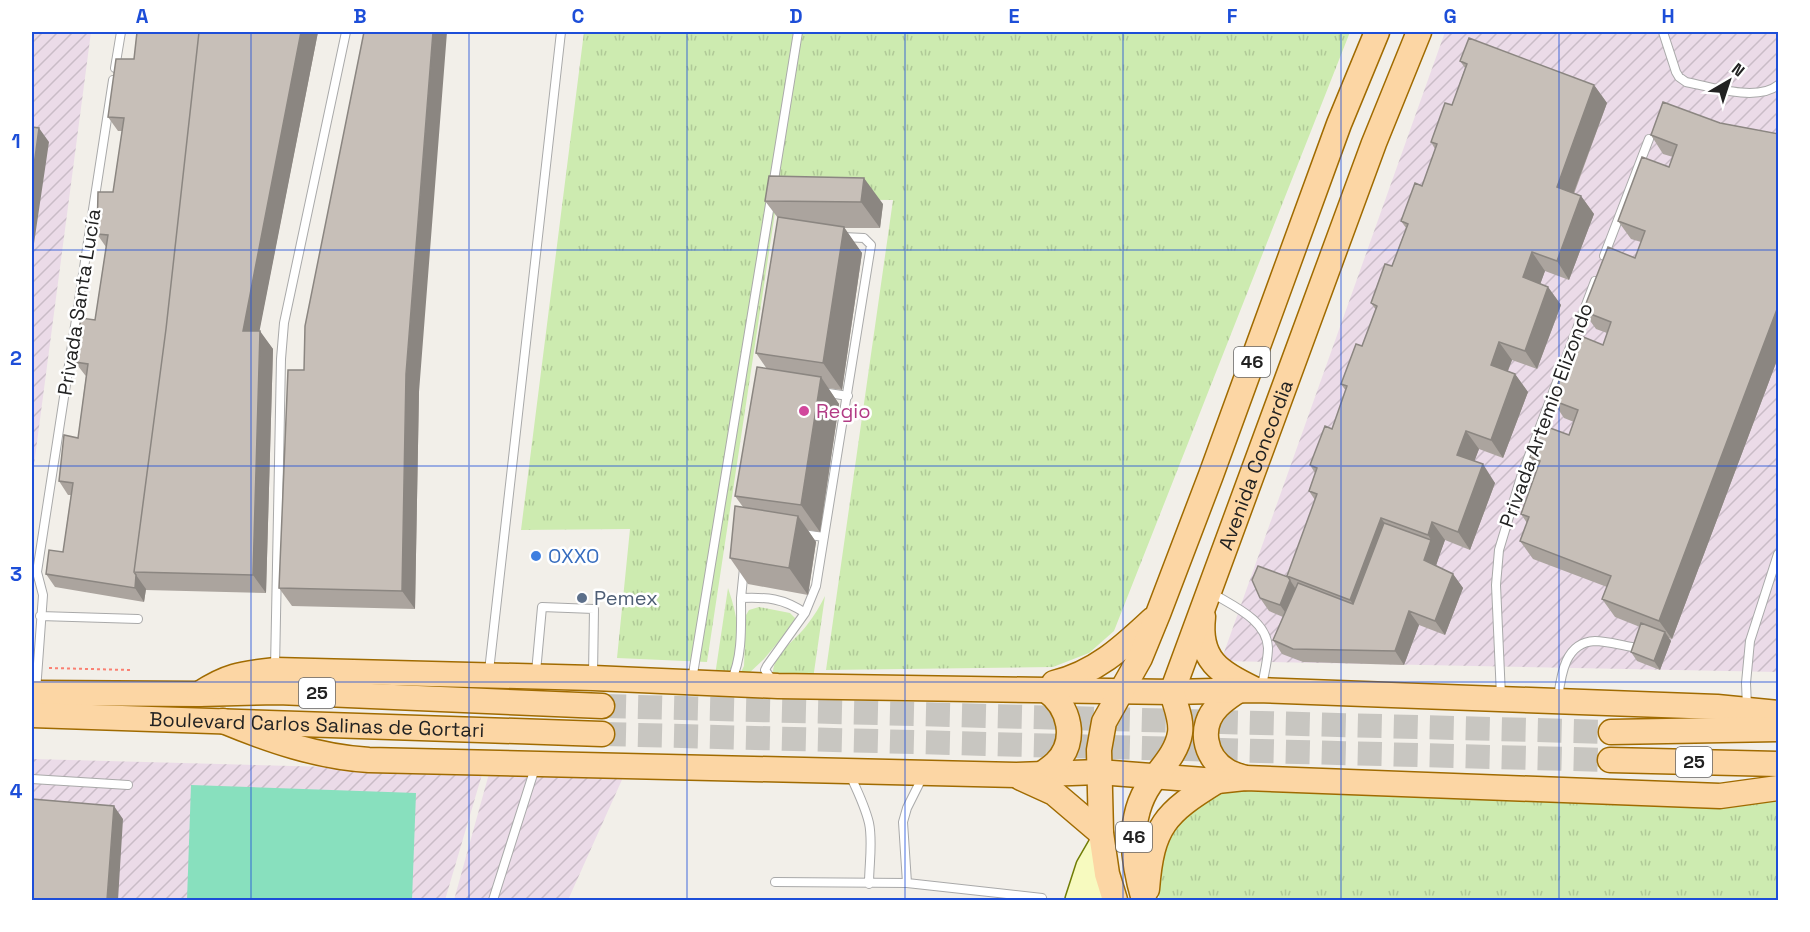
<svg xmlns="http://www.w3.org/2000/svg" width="1810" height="932" font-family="'Space Grotesk',sans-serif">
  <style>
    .industrial { fill: url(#industrial-furrows) }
    .grass { fill: url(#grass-tufts) }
    .pitch { fill: #88e0be }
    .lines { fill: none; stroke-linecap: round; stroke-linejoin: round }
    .primary-tunnel { stroke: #c8c6c1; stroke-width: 24; stroke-dasharray: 24 12; stroke-linecap: butt }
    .lane-casing { stroke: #a9a9a9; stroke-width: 10 }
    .secondary-casing { stroke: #707d05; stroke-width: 24 }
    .primary-casing { stroke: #a06b00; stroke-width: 27 }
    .path { stroke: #fa8072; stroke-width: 2; stroke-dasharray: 3 3; stroke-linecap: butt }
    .lane { stroke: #fff; stroke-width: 8 }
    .secondary { stroke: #f7fabf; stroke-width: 21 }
    .primary { stroke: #fcd6a4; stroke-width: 24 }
    .wall { fill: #aba49e }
    .shaded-wall { fill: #8b8681 }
    .building { fill: #c7bfb8; stroke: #8b8681; stroke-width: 1.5 }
    .grid { fill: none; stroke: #1d4ed8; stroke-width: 1.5; stroke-opacity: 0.55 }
    .hotel-dot { fill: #d1479c; stroke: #fff; stroke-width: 2 }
    .shop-dot { fill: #3f7fe0; stroke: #fff; stroke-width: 2 }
    .service-dot { fill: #5c6f8a; stroke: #fff; stroke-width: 2 }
    .labels { text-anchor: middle; stroke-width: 5; stroke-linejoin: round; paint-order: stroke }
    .shield { fill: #fff; stroke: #646464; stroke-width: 1.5 }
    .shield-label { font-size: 18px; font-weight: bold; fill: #222 }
    .street-label { font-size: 20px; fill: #222; stroke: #fff }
    .hotel-label { font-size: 20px; fill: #b23c85; stroke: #fff; text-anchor: start }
    .shop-label { font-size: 20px; fill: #366cbe; stroke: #fff; text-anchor: start }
    .service-label { font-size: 20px; fill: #4e5e75; stroke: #fff; text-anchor: start }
    .neatline { fill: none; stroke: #1d4ed8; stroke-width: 2 }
    .grid-label { font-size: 20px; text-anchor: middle; font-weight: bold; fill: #1d4ed8 }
  </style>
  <defs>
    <pattern id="industrial-furrows" width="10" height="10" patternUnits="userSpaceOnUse" patternTransform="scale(1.5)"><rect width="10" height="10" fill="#ebdbe8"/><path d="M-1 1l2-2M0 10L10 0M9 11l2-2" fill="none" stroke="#c9bcc7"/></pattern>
    <pattern id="grass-tufts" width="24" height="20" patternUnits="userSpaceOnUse" patternTransform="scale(1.5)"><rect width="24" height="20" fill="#cdebb0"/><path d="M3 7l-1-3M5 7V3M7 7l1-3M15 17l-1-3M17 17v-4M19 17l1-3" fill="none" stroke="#b0c997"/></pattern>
  </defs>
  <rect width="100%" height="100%" fill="#f2efe9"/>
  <!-- industrial -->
  <path class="industrial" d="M32,32H91L32,480Z
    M1445,32H1778V672L1221,661Z
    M32,759L483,771L445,900H32Z
    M490,770L625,773L568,900H454Z"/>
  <!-- grass -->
  <path class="grass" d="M584,32H1350L1114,631L1089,653L1053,667L826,670L893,200L777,199L707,662L617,658L630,529L521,530Z
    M728,588C736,611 744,644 732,667C729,674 721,677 714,682Z
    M825,596L812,686L779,678L773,672C774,653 796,640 807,625C814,616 820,606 825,596Z
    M759,607L790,613L795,618L794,623L764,659L746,676H739L744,666L746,615L749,610Z
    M1258,790L1748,805L1778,799V900H1160L1155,880L1173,823L1199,802L1231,791Z"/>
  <!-- pitch -->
  <path class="pitch" d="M191,785L416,793L412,900H187Z"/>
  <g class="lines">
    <!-- primary-tunnel -->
    <path class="primary-tunnel" d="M602,706L1611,732
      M602,734L1610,760"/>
    <!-- lane casing -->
    <g class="lane-casing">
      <path id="lane" d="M1663,32L1676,72L1679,77L1686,82C1710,87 1758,102 1778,85
        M115,68L121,32
        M773,186L798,32
        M1604,256L1649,139
        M822,392L848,396
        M802,534L824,537
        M1212,593C1233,606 1267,620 1268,648C1268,660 1264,674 1262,686
        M741,598L744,568
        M805,613L816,586L871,245L864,238L843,237
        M40,616L138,619
        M275,668L281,359L284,323L346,32
        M489,671L561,32
        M536,672L542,607L594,609L593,675
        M692,680L771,198
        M731,681C743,657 741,624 741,598C767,597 783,598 805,613L767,666L765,670L773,681
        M36,691L43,595L37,572L113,80
        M1501,696L1496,585L1499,550L1521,477L1595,281
        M1558,698C1561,675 1565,642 1595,641C1606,641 1620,645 1632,647
        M1747,707L1746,683L1750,641L1778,554
        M850,775C857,790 865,806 869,823C873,842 869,864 869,884
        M32,779L128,785
        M775,882L907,883L1042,898
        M907,883L903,822L907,808L922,778
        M493,900L535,768"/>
    </g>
    <!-- secondary casing -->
    <g class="secondary-casing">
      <path id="secondary" d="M1076,900L1087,866L1102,840
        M1091,900L1107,874"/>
    </g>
    <!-- primary casing -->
    <g class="primary-casing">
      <g id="primary">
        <path d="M1203,617C1198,660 1220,673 1254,689"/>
        <path d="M1054,683C1095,673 1122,648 1152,620"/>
        <path d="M1236,692C1230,696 1223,701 1218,706C1198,726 1204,757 1227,771C1232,774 1239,776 1245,778"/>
        <path d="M32,693L199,694L278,692L602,706"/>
        <path d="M199,694C228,675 241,674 275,670L593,678L778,686L1172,692L1256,690L1717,707L1778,713"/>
        <path id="s1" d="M32,715L602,734"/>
        <path d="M223,721C269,740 318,757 369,760L1016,775L1099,772L1217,781L1245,778L1720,796L1778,788"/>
        <path d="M1611,732L1778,729"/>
        <path d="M1610,760L1778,764"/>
        <path d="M1041,775C1045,771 1051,768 1056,763C1078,741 1070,707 1046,690"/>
        <path d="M1021,778L1054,793L1101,833"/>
        <path d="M1147,889C1152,826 1165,813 1217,781"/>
        <path d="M1115,900L1107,874L1101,833L1099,750L1104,722L1140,658L1158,614L1211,475L1339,124L1377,32"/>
        <path id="s2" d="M1144,900C1133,863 1126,819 1150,784C1161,768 1177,753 1180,733C1182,719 1175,705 1172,692L1374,143L1419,32"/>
      </g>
    </g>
    <!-- path -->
    <path class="path" d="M49,668L130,670"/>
    <!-- lane -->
    <use href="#lane" class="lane"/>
    <!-- secondary -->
    <use href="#secondary" class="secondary"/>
    <!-- primary -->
    <use href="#primary" class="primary"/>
  </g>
  <!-- wall -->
  <path class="wall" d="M137,32H318L259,331L273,349L266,593L146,590V589L144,602L55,587L46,574L63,552L71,495H68L59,481L78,438L86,376L85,375L75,362L95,320L106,247L97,234L113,192L122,131H118L108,117L134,59Z
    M1460,61L1594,85L1607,103L1574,194L1581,196L1594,214L1569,280L1545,271L1540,284L1548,287L1561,305L1537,369L1512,360L1508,371L1515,374L1528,392L1503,458L1479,449L1474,461L1495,483L1470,550L1445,540L1440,553L1436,566L1453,574L1463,588L1445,635L1419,625L1404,665L1303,662L1282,654L1273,640L1283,617L1269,611L1260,598L1288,577L1315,500L1309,491L1315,473L1310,465L1332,429L1346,391L1341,384L1362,346L1376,310L1371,303L1392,266L1406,228L1401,221L1422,186L1435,149L1431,142L1452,105L1465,68Z
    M1720,123L1779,134V355L1672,639L1669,638L1671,641L1660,670L1637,661L1631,652L1640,627L1615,617L1602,599L1607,587L1533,559L1520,541L1527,523L1521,514L1538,468L1530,457L1569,435L1574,422L1564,418L1552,400L1603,345L1607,333L1596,329L1583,311L1635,258L1641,242L1631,239L1618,221L1669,167L1673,157L1663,154L1651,135Z
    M769,176L883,204L880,228H844L862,253L842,390L828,388L839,404L820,532L808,530L816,542L808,595L748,584L730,558L743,507L735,496L767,369L756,353L778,218L765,201Z
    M304,370L419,392L415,609L292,606L279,588Z"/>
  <!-- shaded-wall -->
  <path class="shaded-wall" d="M301,32H318L256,349L243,331Z
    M433,32H447L419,392L415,609L402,591L406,374Z
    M1594,85L1607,103L1569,205L1557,187Z
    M39,128L49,142L32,257V180Z
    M864,178L883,204L880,228L861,202Z
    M1581,196L1594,214L1569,280L1557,261Z
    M844,227L862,253L842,390L823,363Z
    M1532,252L1545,271L1536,296L1523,277Z
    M1548,287L1561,305L1537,369L1525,351Z
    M1779,304V355L1672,639L1659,621Z
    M260,331L273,349L266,593L253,575Z
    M1499,342L1512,360L1503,383L1491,365Z
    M1515,374L1528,392L1503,458L1491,440Z
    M821,377L839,404L820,532L801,505Z
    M1466,431L1479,449L1470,473L1457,455Z
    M1483,464L1495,483L1470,550L1458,532Z
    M798,516L816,542L808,595L789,568Z
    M1381,518L1394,536L1363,618L1350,600Z
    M1432,522L1445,540L1433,574L1424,560L1431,540L1428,535Z
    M1453,574L1463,588L1445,635L1435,621Z
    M136,575L146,589L144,602L135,588Z
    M1290,580L1299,594L1290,619L1280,605Z
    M1409,611L1419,625L1404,665L1395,651Z
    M1665,632L1671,641L1660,670L1654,661Z
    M114,806L123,819L118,900H107Z"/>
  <!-- building -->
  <path class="building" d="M137,32H199L166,329L134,572L136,575L135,588L46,574L49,550L63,552L73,483L59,481L64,435L78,438L88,364L75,362L81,318L95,320L108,235L97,234L98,192H113L124,118L108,117L116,59H134Z
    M199,32H301L243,331H260L253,575L134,572L166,329Z
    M364,32H433L406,374L402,591L279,588L288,370H304L305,326Z
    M1469,38L1594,85L1557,187L1581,196L1557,261L1532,252L1523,277L1548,287L1525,351L1499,342L1491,365L1515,374L1491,440L1466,431L1457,455L1483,464L1458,532L1432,522L1428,535L1381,518L1350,600L1287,576L1317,494L1309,491L1317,468L1310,465L1325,426L1332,429L1347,386L1341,384L1356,344L1362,346L1377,306L1371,303L1385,264L1392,266L1408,224L1401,221L1415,183L1422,186L1437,144L1431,142L1445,103L1452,105L1467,64L1460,61Z
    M1663,102L1720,123L1779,134V304L1659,621L1602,599L1611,576L1520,541L1529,517L1521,514L1540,461L1530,457L1542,425L1569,435L1578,410L1552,400L1576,334L1603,345L1611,322L1583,311L1608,247L1635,258L1645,231L1618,221L1642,157L1669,167L1677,145L1651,135Z
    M32,127L39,128L32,180Z
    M769,176L864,178L861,202L765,201Z
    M778,217L844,227L823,363L756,353Z
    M757,367L821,377L801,505L735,496Z
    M735,506L798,516L789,568L730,558Z
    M1384,523L1431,540L1424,560L1453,574L1435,621L1409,611L1395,651L1293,649L1273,640L1298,583L1353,604Z
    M1258,566L1288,577L1290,580L1280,605L1260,598L1252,580Z
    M1641,623L1665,632L1654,661L1631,652Z
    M32,799L114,806L107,900H32Z"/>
  <!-- grid -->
  <path class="grid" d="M251,32V900M469,32V900M687,32V900M905,32V900M1123,32V900M1341,32V900M1559,32V900M32,250H1778M32,466H1778M32,682H1778"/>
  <!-- markers -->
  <circle class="hotel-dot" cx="804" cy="411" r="6"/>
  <circle class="shop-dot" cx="536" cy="556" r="6"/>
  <circle class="service-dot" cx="582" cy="598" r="6"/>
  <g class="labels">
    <!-- shield labels -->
    <g class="shield">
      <rect x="1234" y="347" width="36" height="30" rx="4.5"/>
      <rect x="299" y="678" width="36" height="30" rx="4.5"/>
      <rect x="1676" y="747" width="36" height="30" rx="4.5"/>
      <rect x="1116" y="822" width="36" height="30" rx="4.5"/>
    </g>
    <g class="shield-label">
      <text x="1252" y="368">46</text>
      <text x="317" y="699">25</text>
      <text x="1694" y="768">25</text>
      <text x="1134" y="843">46</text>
    </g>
    <!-- street labels -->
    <g class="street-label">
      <text transform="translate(79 302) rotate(-81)" y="7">Privada Santa Lucía</text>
      <text transform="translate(1546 415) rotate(-70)" y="7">Privada Artemio Elizondo</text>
      <text dy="7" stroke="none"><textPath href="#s2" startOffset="464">Avenida Concordia</textPath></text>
      <text dy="7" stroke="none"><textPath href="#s1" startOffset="285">Boulevard Carlos Salinas de Gortari</textPath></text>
    </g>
    <!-- hotel labels -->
    <g class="hotel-label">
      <text x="816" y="418">Regio</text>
    </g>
    <!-- shop labels -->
    <g class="shop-label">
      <text x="548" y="563">OXXO</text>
    </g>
    <!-- service labels -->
    <g class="service-label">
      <text x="594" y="605">Pemex</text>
    </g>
  </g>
  <!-- border -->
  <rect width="1810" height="932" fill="none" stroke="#ffffff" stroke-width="66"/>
  <!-- north arrow -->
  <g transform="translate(1729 81) rotate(39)" stroke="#ffffff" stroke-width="4.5" paint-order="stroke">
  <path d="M0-4.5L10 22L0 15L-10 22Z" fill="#222222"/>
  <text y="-9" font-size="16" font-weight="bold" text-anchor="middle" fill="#222222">N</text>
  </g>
  <rect x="33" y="33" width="1744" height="866" class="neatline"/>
  <g class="grid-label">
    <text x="142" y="23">A</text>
    <text x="360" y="23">B</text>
    <text x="578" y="23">C</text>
    <text x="796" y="23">D</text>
    <text x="1014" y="23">E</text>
    <text x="1232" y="23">F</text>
    <text x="1450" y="23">G</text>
    <text x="1668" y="23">H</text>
    <text x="16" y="148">1</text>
    <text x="16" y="365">2</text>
    <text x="16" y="581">3</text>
    <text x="16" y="798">4</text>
  </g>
</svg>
